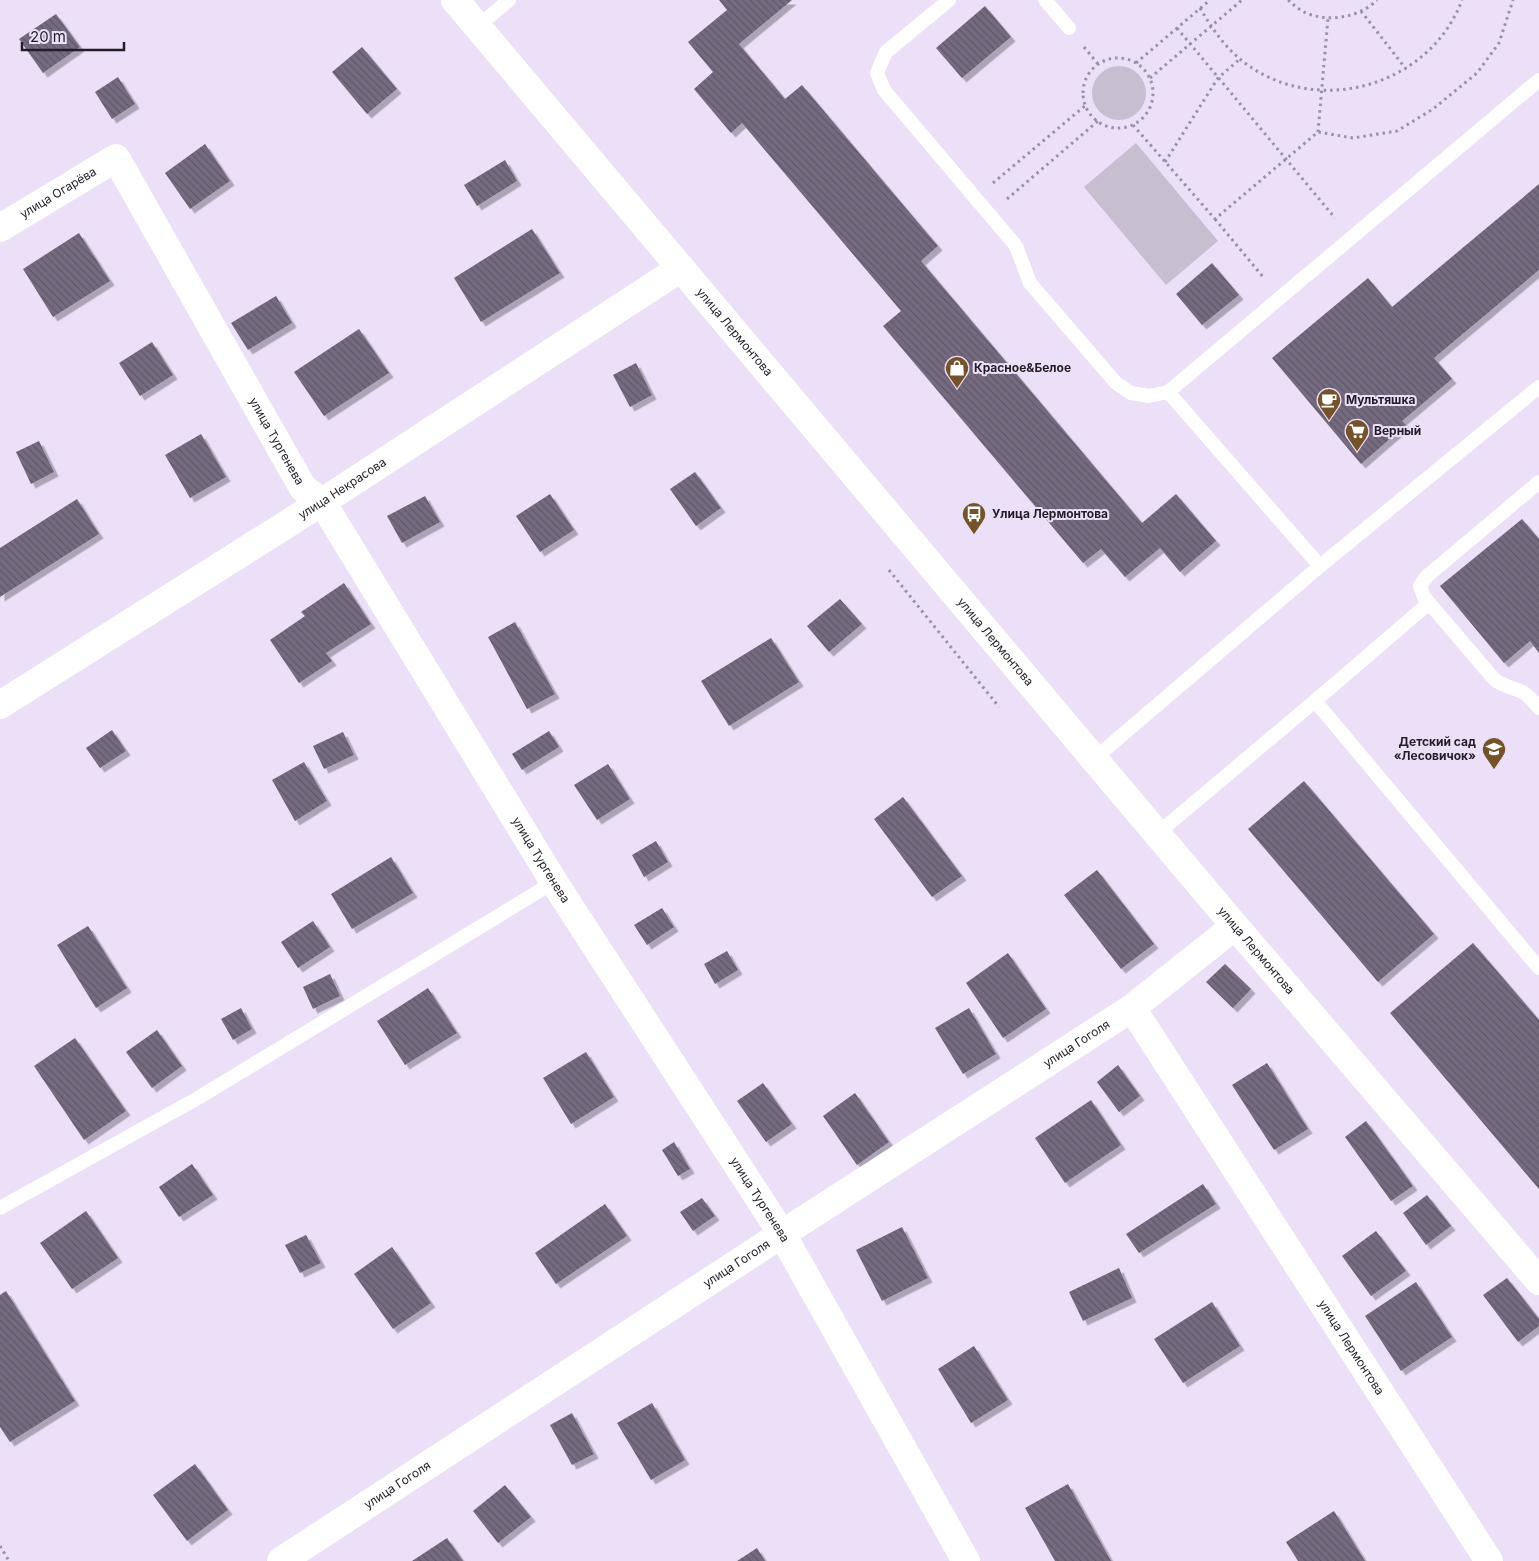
<svg xmlns="http://www.w3.org/2000/svg" width="1539" height="1561" font-family="Inter,sans-serif">
  <style>
    .green { fill: #c7bed0 }
    .building { fill: url(#building-back-hatch); filter: url(#shadow) }
    .lines { fill: none; stroke-linecap: round; stroke-linejoin: round }
    .path { stroke: #9991a3; stroke-width: 3; stroke-dasharray: 2.5 4; stroke-linecap: butt }
    .service { stroke: #fff; stroke-width: 14 }
    .minor { stroke: #fff; stroke-width: 28 }
    .tertiary { stroke: #fff; stroke-width: 28 }
    .labels { text-anchor: middle; stroke-width: 4; stroke-linejoin: round; paint-order: stroke }
    .street-label { font-size: 12px; fill: #221d26; stroke: #ebe0f8 }
    .poi-label { font-size: 12px; font-weight: bold; fill: #221d26; stroke: #ebe0f8; text-anchor: start }
  </style>
  <defs>
    <pattern id="building-back-hatch" width="6" height="6" patternUnits="userSpaceOnUse" patternTransform="scale(1.25)"><rect width="6" height="6" fill="#766b80"/><path d="M-1 5l2 2M0 0l6 6M5-1l2 2" fill="none" stroke="#605769"/></pattern>
    <filter id="shadow"><feDropShadow dx="4.5" dy="4.5" stdDeviation="0" flood-color="#0004"/></filter>
  </defs>
  <rect width="100%" height="100%" fill="#ebe0f8"/>
  <!-- green -->
  <path class="green" d="M1092 93a27 27 0 1 1 54 0a27 27 0 1 1-54 0Z
    M1136,143L1218,241L1166,285L1084,187Z"/>
  <!-- building -->
  <path class="building" d="M719,0H792L739,44L785,99L802,85L904,206L938,246L921,261L1142,523L1176,494L1216,541L1180,572L1160,548L1125,577L1101,549L1083,563L883,326L901,311L742,123L731,133L694,89L713,72L688,42L727,10Z
    M985,6L1011,37L962,78L936,48Z
    M56,14L80,47L43,73L19,39Z
    M362,47L397,89L367,114L332,72Z
    M118,77L135,104L112,119L95,92Z
    M205,144L230,181L190,209L165,173Z
    M505,160L517,181L477,206L464,185Z
    M1539,184V270L1434,358L1452,379L1402,421L1406,425L1361,464L1272,358L1368,278L1392,307Z
    M532,229L560,273L481,322L454,278Z
    M79,233L110,281L53,317L23,269Z
    M1212,263L1239,295L1202,325L1176,294Z
    M276,296L292,323L248,350L231,323Z
    M359,329L389,373L324,416L294,372Z
    M152,342L173,375L140,396L119,363Z
    M636,363L652,395L630,407L613,375Z
    M201,434L226,477L190,498L165,455Z
    M39,441L54,472L31,484L16,452Z
    M695,472L721,508L696,526L670,489Z
    M550,494L574,530L540,552L516,516Z
    M425,496L440,522L402,543L387,516Z
    M77,499L99,534L0,597V548Z
    M1522,519L1539,539V653L1530,641L1504,663L1440,586Z
    M344,583L371,624L326,653L332,661L299,683L270,640L305,616L301,612Z
    M840,599L862,624L829,652L807,626Z
    M515,622L555,694L527,709L488,637Z
    M771,638L799,682L729,726L701,681Z
    M112,730L126,751L100,768L86,748Z
    M549,731L559,747L522,770L512,754Z
    M343,732L354,755L324,769L313,746Z
    M304,762L327,801L295,821L272,780Z
    M608,764L630,799L597,820L574,785Z
    M1304,781L1434,934L1378,982L1248,829Z
    M903,797L962,876L932,897L874,819Z
    M656,841L668,862L644,877L632,855Z
    M391,857L413,893L352,929L331,894Z
    M1097,870L1154,944L1121,969L1064,895Z
    M662,908L674,927L647,945L634,925Z
    M313,921L330,947L298,968L281,942Z
    M88,926L127,988L96,1008L57,945Z
    M1473,943L1539,1020V1189L1390,1013Z
    M727,951L738,970L715,984L704,964Z
    M1008,953L1046,1009L1003,1038L966,983Z
    M1225,964L1251,989L1233,1008L1206,982Z
    M330,974L340,996L313,1009L303,987Z
    M428,988L457,1033L405,1065L377,1021Z
    M241,1008L252,1029L233,1040L221,1019Z
    M969,1008L996,1054L963,1074L935,1028Z
    M157,1030L182,1066L152,1088L126,1052Z
    M75,1038L126,1111L84,1140L34,1066Z
    M586,1052L614,1097L571,1124L543,1078Z
    M1267,1063L1308,1129L1274,1150L1232,1085Z
    M1118,1065L1140,1096L1119,1112L1097,1082Z
    M763,1083L792,1124L766,1142L737,1101Z
    M855,1093L889,1142L857,1165L823,1116Z
    M1091,1100L1121,1145L1065,1183L1035,1138Z
    M1366,1121L1413,1186L1391,1201L1345,1137Z
    M674,1142L690,1169L678,1176L662,1150Z
    M192,1164L213,1195L179,1217L159,1187Z
    M1203,1184L1216,1204L1139,1253L1126,1234Z
    M1427,1195L1451,1226L1426,1245L1403,1213Z
    M702,1198L715,1216L693,1231L680,1212Z
    M605,1204L627,1236L556,1284L535,1253Z
    M86,1211L118,1258L72,1289L40,1243Z
    M902,1227L928,1278L882,1301L856,1250Z
    M1376,1231L1406,1271L1371,1296L1342,1256Z
    M306,1235L321,1263L300,1273L285,1245Z
    M392,1247L431,1303L393,1329L354,1274Z
    M1119,1268L1132,1298L1083,1321L1069,1292Z
    M1507,1278L1539,1319V1326L1518,1342L1483,1295Z
    M1416,1282L1452,1337L1401,1371L1365,1316Z
    M6,1291L75,1401L10,1442L0,1427V1295Z
    M1212,1302L1240,1346L1183,1383L1154,1339Z
    M974,1346L1008,1400L971,1423L938,1369Z
    M652,1403L685,1460L651,1480L617,1423Z
    M572,1413L594,1454L572,1465L550,1425Z
    M195,1464L228,1510L187,1541L153,1495Z
    M1068,1484L1111,1561H1055L1025,1508Z
    M505,1485L531,1517L498,1543L473,1511Z
    M1334,1511L1365,1561H1298L1286,1542Z
    M447,1538L463,1561H412Z
    M757,1548L765,1561H737Z"/>
  <g class="lines">
    <!-- path -->
    <path class="path" d="M1288,0C1293,4 1298,9 1304,12C1327,23 1359,18 1377,0
      M1200,8C1214,32 1229,53 1252,68C1326,116 1431,83 1462,0
      M1361,11L1406,69
      M1177,28L1335,218
      M1084,47L1098,64
      M1083 93a35 35 0 1 1 70 0a35 35 0 1 1-70 0Z
      M1136,63L1210,0
      M1150,78L1242,0
      M1133,125L1215,219L1318,132L1353,138L1397,131L1433,109L1477,73L1499,43L1513,0
      M1318,132L1328,18
      M1165,162L1218,78L1240,59
      M993,183L1086,105
      M1007,199L1098,121
      M1215,219L1264,278
      M889,570L999,707
      M0,1546L9,1561"/>
    <!-- service -->
    <path class="service" d="M949,0L886,52L877,73L884,90L1016,246L1030,283L1116,383L1131,393L1149,396L1168,392L1320,566
      M1045,0L1069,28
      M477,27L509,0
      M1168,392L1539,80
      M1539,482L1426,577L1420,586L1424,597L1494,679C1503,687 1514,687 1524,693C1530,697 1534,702 1539,708
      M1315,701L1429,603
      M1094,759L1320,566L1539,387
      M1157,834L1315,701L1539,968
      M0,1208L198,1098L554,882"/>
    <!-- minor -->
    <g class="minor">
      <path id="s1" d="M0,228L116,158L303,488L322,502L554,882L782,1234L966,1561"/>
      <path id="s2" d="M0,705L322,502L681,268"/>
      <path id="s3" d="M1094,759L1235,926L1539,1281"/>
      <path id="s4" d="M1132,1008L1489,1561"/>
      <path id="s5" d="M281,1561L782,1234L1132,1008L1235,926"/>
    </g>
    <!-- tertiary -->
    <path class="tertiary" id="s6" d="M455,0L1094,759"/>
  </g>
  <!-- icons -->
  <defs>
    <g id="shop-pin" transform="scale(1.25)"><path d="M0 17L-7.5 6A9.5 9.5 0 1 1 7.5 6Z" fill="#74522a" stroke="#ebe0f8"/><path d="M-5-2.5h2.3a2.7 3.5 0 0 1 5.4 0H5L5.5 6h-11ZM-1.5-2.5h3a1.5 2.3 0 0 0-3 0Z" fill="#fff"/></g>
    <g id="cafe-pin" transform="scale(1.25)"><path d="M0 17L-7.5 6A9.5 9.5 0 1 1 7.5 6Z" fill="#74522a" stroke="#ebe0f8"/><path d="M-5.5-4.5H6V0H3Q3 3.5 0 3.5H-2.5Q-5.5 3.5-5.5 0ZM3-3.2v2h1.7v-2ZM-6 4.5H4V6H-6Z" fill="#fff"/></g>
    <g id="supermarket-pin" transform="scale(1.25)"><path d="M0 17L-7.5 6A9.5 9.5 0 1 1 7.5 6Z" fill="#74522a" stroke="#ebe0f8"/><path d="M-6-5.5h2.5l.6 2H6L4.5 2H-2.5L-4.4-4H-6ZM-1.5 3.2a1.3 1.3 0 1 0 .1 0ZM3 3.2a1.3 1.3 0 1 0 .1 0Z" fill="#fff"/></g>
    <g id="bus-pin" transform="scale(1.25)"><path d="M0 17L-7.5 6A9.5 9.5 0 1 1 7.5 6Z" fill="#74522a" stroke="#ebe0f8"/><path d="M-5-6H5V4H4V6H2V4H-2V6H-4V4H-5ZM-3.5-4V0h7V-4ZM-3.5 1.2v1.5H-2V1.2ZM2 1.2v1.5H3.5V1.2Z" fill="#fff"/></g>
    <g id="school-pin" transform="scale(1.25)"><path d="M0 17L-7.5 6A9.5 9.5 0 1 1 7.5 6Z" fill="#74522a" stroke="#ebe0f8"/><path d="M0-5L7-2L0 1L-7-2ZM-4 1L0 2.5L4 1V4Q0 6-4 4Z" fill="#fff"/></g>
  </defs>
  <g fill-rule="evenodd">
    <use href="#shop-pin" x="957" y="368"/>
    <use href="#cafe-pin" x="1329" y="400"/>
    <use href="#supermarket-pin" x="1357" y="431"/>
    <use href="#bus-pin" x="974" y="514"/>
    <use href="#school-pin" x="1494" y="749"/>
  </g>
  <g class="labels">
    <!-- street labels -->
    <g class="street-label">
      <text dy="4" stroke="none"><textPath href="#s1" startOffset="68">улица Огарёва</textPath></text>
      <text dy="4" stroke="none"><textPath href="#s6" startOffset="434">улица Лермонтова</textPath></text>
      <text dy="4" stroke="none"><textPath href="#s1" startOffset="461">улица Тургенева</textPath></text>
      <text dy="4" stroke="none"><textPath href="#s2" startOffset="405">улица Некрасова</textPath></text>
      <text dy="4" stroke="none"><textPath href="#s6" startOffset="839">улица Лермонтова</textPath></text>
      <text dy="4" stroke="none"><textPath href="#s1" startOffset="958">улица Тургенева</textPath></text>
      <text dy="4" stroke="none"><textPath href="#s3" startOffset="251">улица Лермонтова</textPath></text>
      <text dy="4" stroke="none"><textPath href="#s5" startOffset="949">улица Гоголя</textPath></text>
      <text dy="4" stroke="none"><textPath href="#s1" startOffset="1362">улица Тургенева</textPath></text>
      <text dy="4" stroke="none"><textPath href="#s5" startOffset="544">улица Гоголя</textPath></text>
      <text dy="4" stroke="none"><textPath href="#s4" startOffset="404">улица Лермонтова</textPath></text>
      <text dy="4" stroke="none"><textPath href="#s5" startOffset="139">улица Гоголя</textPath></text>
    </g>
    <!-- poi labels -->
    <g class="poi-label">
      <text x="974" y="372">Красное&amp;Белое</text>
      <text x="1346" y="404">Мультяшка</text>
      <text x="1374" y="435">Верный</text>
      <text x="992" y="518">Улица Лермонтова</text>
      <text x="1476" y="746" text-anchor="end">Детский сад<tspan x="1476" dy="14">«Лесовичок»</tspan></text>
    </g>
  </g>
  <!-- scale -->
  <path d="M22 42v8h102v-8" fill="none" stroke="#221d26" stroke-width="2.5"/>
  <text x="30" y="42" font-size="15" fill="#221d26" stroke="#ebe0f8" stroke-width="4" paint-order="stroke">20 m</text>
</svg>
